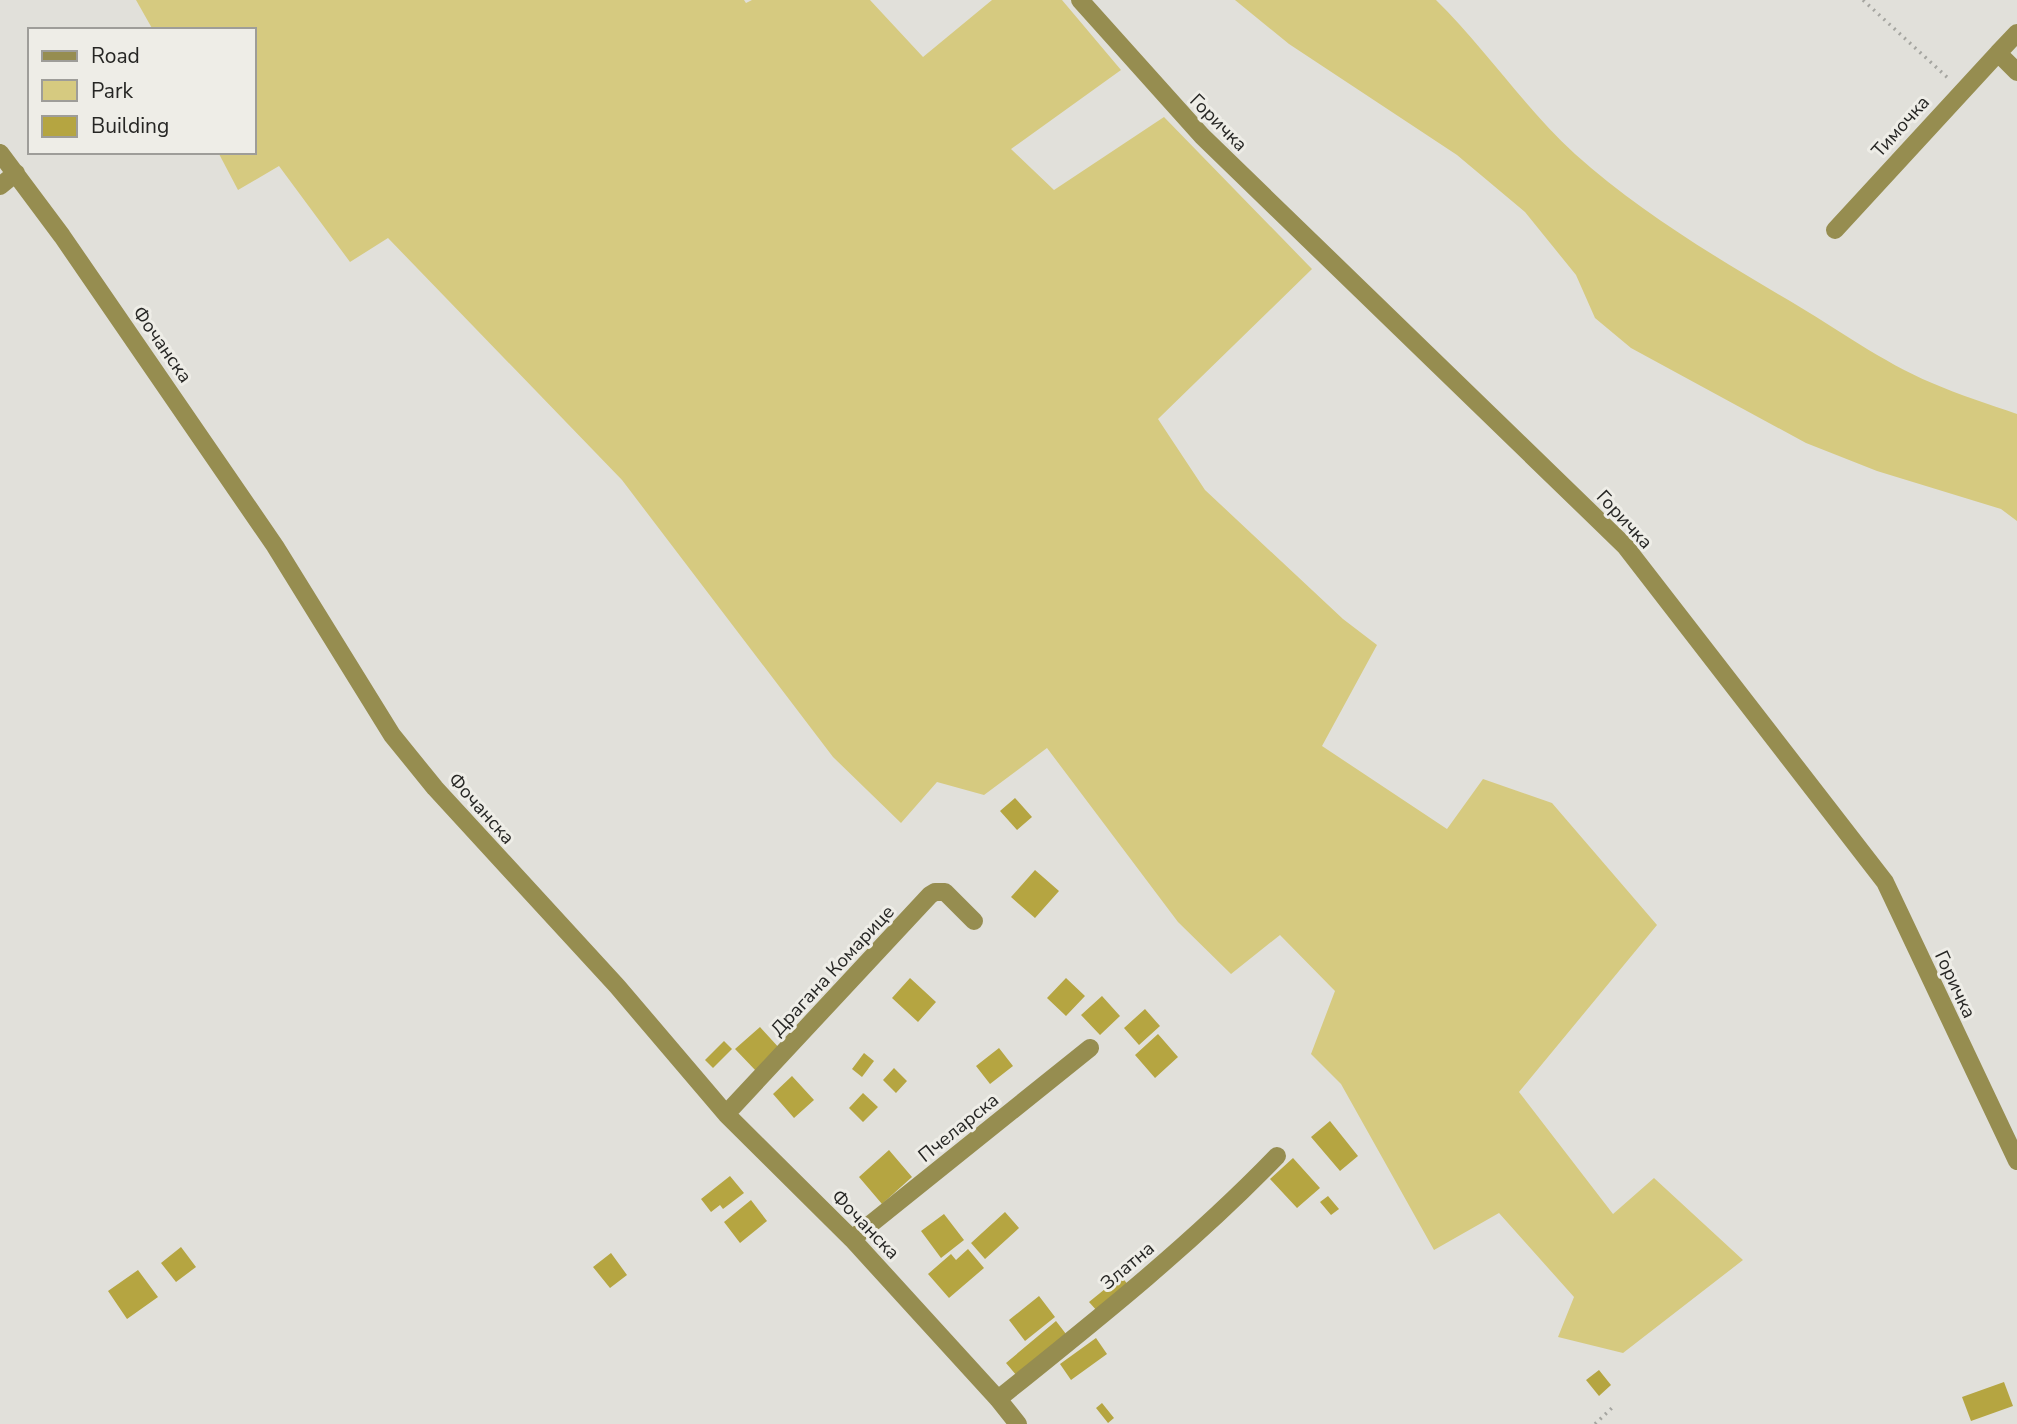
<svg xmlns="http://www.w3.org/2000/svg" width="2017" height="1424" font-family="'Nunito Sans',sans-serif">
  <style>
    .green { fill: #d6ca80 }
    .building { fill: #b5a541 }
    .lines { fill: none; stroke-linecap: round; stroke-linejoin: round }
    .path { stroke: #a5a5a0; stroke-width: 3.5; stroke-dasharray: 2 5; stroke-linecap: butt }
    .minor { stroke: #968d50; stroke-width: 18 }
    .labels { text-anchor: middle; stroke-width: 6; stroke-linejoin: round; paint-order: stroke }
    .street-label { font-size: 19px; fill: #262624; stroke: #eeede7 }
  </style>
  <rect width="100%" height="100%" fill="#e1e0da"/>
  <!-- green -->
  <path class="green" d="M136,0H744L746,3L752,0H870L923,57L992,0H1062L1121,70L1011,149L1054,190L1164,117L1312,269L1158,419L1205,490L1343,619L1377,645L1322,746L1447,829L1483,779L1552,803L1657,925L1519,1092L1613,1214L1654,1178L1743,1260L1623,1353L1558,1337L1574,1297L1499,1213L1434,1250L1341,1084L1311,1054L1335,991L1280,935L1231,974L1178,922L1047,748L984,795L937,782L901,823L833,757L622,480L388,238L350,262L279,166L238,190L218,152H254V30H153Z
    M1235,0H1436C1485,48 1524,107 1575,154C1640,212 1715,257 1790,301C1836,328 1882,362 1932,383C1959,395 1989,404 2017,414V521L2001,509L1877,471L1806,443L1631,348L1595,318L1576,275L1525,212L1457,155L1289,44Z"/>
  <!-- building -->
  <path class="building" d="M1015,798L1032,817L1017,830L1000,811Z
    M1035,870L1059,891L1035,918L1011,897Z
    M910,978L936,1002L918,1022L892,998Z
    M1066,978L1085,996L1066,1016L1047,998Z
    M1102,996L1120,1016L1100,1035L1081,1015Z
    M1145,1009L1160,1026L1139,1045L1124,1028Z
    M760,1027L781,1050L757,1072L735,1049Z
    M1158,1034L1178,1057L1155,1078L1135,1055Z
    M724,1041L732,1049L713,1068L705,1060Z
    M999,1048L1013,1066L990,1084L976,1066Z
    M864,1053L874,1061L862,1077L852,1069Z
    M894,1068L907,1081L896,1093L883,1080Z
    M792,1076L814,1100L794,1118L773,1094Z
    M863,1093L878,1107L863,1122L849,1108Z
    M1330,1121L1358,1156L1340,1171L1311,1137Z
    M889,1150L912,1177L882,1204L859,1177Z
    M1293,1158L1320,1188L1297,1208L1270,1179Z
    M730,1176L744,1193L723,1209L720,1205L711,1212L701,1199Z
    M1328,1196L1339,1209L1331,1215L1320,1202Z
    M751,1200L767,1221L740,1243L724,1222Z
    M1005,1212L1019,1228L985,1259L971,1243Z
    M944,1214L964,1240L941,1258L921,1231Z
    M181,1247L196,1267L176,1282L161,1263Z
    M968,1249L984,1268L949,1298L928,1274L951,1254L956,1260Z
    M611,1253L627,1275L610,1288L593,1267Z
    M138,1270L158,1297L127,1319L108,1291Z
    M1121,1276L1129,1286L1098,1312L1089,1302Z
    M1039,1296L1055,1317L1025,1341L1009,1320Z
    M1056,1321L1066,1334L1017,1376L1006,1363Z
    M1096,1338L1107,1354L1071,1380L1060,1364Z
    M1599,1370L1611,1385L1599,1396L1586,1380Z
    M2004,1382L2013,1406L1971,1421L1962,1397Z
    M1102,1403L1114,1418L1108,1423L1096,1408Z"/>
  <g class="lines">
    <!-- path -->
    <path class="path" d="M1863,0L1949,79
      M1595,1424L1615,1405"/>
    <!-- minor -->
    <path class="minor" d="M1080,0L1202,136L1625,546L1885,882L2017,1161
      M2017,33L1998,53L2017,72
      M0,153L62,236L275,546L392,735L435,788L617,986L726,1114L852,1239L998,1399L1018,1424
      M0,186L16,173
      M1835,230L1998,53
      M726,1114L930,895L935,892H945L974,921
      M852,1239L1090,1048
      M998,1399C1094,1322 1191,1245 1277,1156"/>
  </g>
  <g class="labels">
    <!-- street labels -->
    <g class="street-label">
      <text transform="translate(1219 122) rotate(45)" y="7">Горичка</text>
      <text transform="translate(1900 126) rotate(-48)" y="7">Тимочка</text>
      <text transform="translate(163 344) rotate(55)" y="7">Фочанска</text>
      <text transform="translate(1625 519) rotate(47)" y="7">Горичка</text>
      <text transform="translate(482 808) rotate(48)" y="7">Фочанска</text>
      <text transform="translate(832 970) rotate(-47)" y="7">Драгана Комарице</text>
      <text transform="translate(1956 984) rotate(65)" y="7">Горичка</text>
      <text transform="translate(958 1127) rotate(-39)" y="7">Пчеларска</text>
      <text transform="translate(866 1224) rotate(46)" y="7">Фочанска</text>
      <text transform="translate(1127 1265) rotate(-40)" y="7">Златна</text>
    </g>
  </g>
  <!-- legend -->
  <rect x="28" y="28" width="228" height="126" fill="#eeede7" stroke="#9e9d99" stroke-width="2"/>
  <rect x="42" y="51" width="35" height="10" fill="#968d50" stroke="#9e9d99" stroke-width="2"/>
  <text x="91" y="63" font-size="21" fill="#262624">Road</text>
  <rect x="42" y="80" width="35" height="21" fill="#d6ca80" stroke="#9e9d99" stroke-width="2"/>
  <text x="91" y="98" font-size="21" fill="#262624">Park</text>
  <rect x="42" y="116" width="35" height="21" fill="#b5a541" stroke="#9e9d99" stroke-width="2"/>
  <text x="91" y="133" font-size="21" fill="#262624">Building</text>
</svg>
